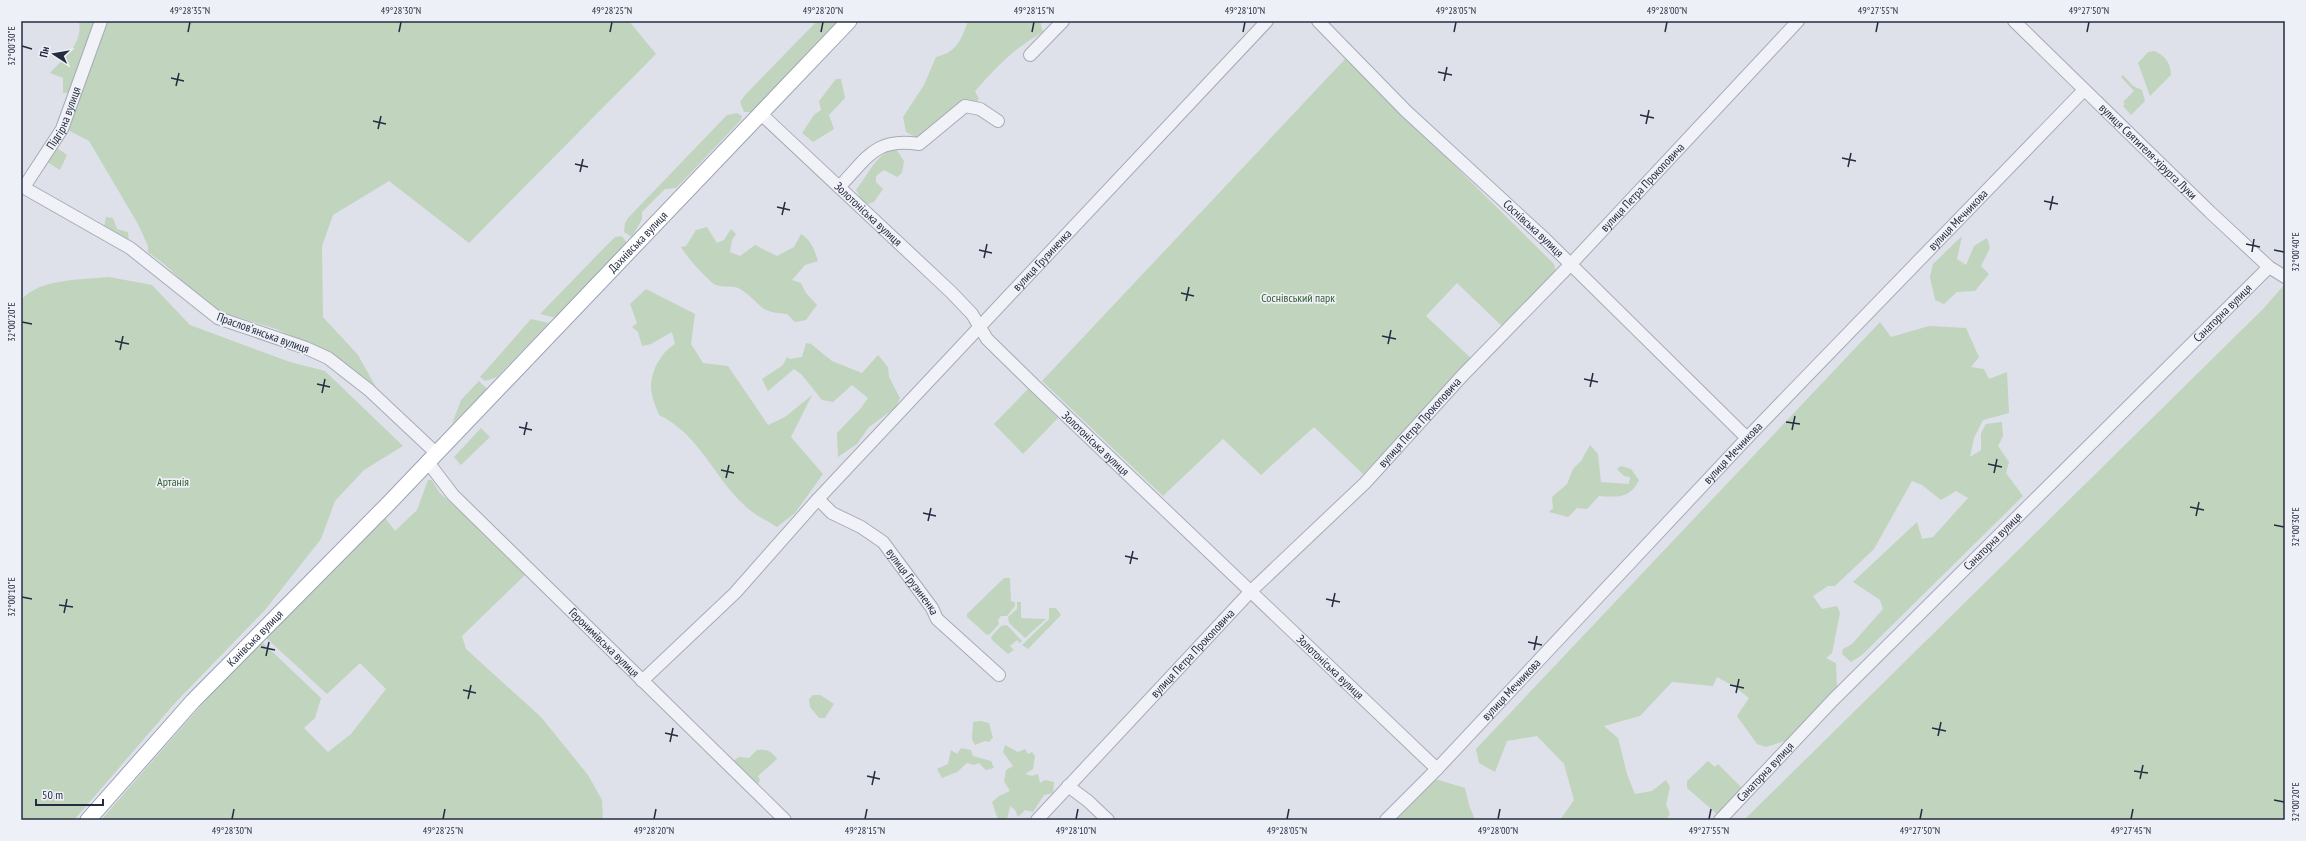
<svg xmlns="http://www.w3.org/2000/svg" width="2306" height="841" font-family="'PT Sans Narrow',sans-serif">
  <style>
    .green { fill: #c1d4be }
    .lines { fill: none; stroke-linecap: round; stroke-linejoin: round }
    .minor-casing { stroke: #a6abb7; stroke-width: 14 }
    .major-casing { stroke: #9ca3b6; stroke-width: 17 }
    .minor { stroke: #f1f2f7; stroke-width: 12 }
    .major { stroke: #fff; stroke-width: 15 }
    .ticks { fill: none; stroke: #252c41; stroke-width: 1.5 }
    .labels { text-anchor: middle; stroke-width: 3.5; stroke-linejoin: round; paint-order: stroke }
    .street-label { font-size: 12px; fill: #252c41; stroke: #edf0f6 }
    .park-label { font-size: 12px; fill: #355e31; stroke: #edf0f6 }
    .neatline { fill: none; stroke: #252c41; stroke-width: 1.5 }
    .ticks-label { font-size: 10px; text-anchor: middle; fill: #252c41 }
  </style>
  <rect width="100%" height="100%" fill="#dee1e9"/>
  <!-- green -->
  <path class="green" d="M79,21H101L73,92L63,93V78L50,73C65,57 83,44 79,21Z
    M103,21H629L656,54L469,243L389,181L333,215L322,246L323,317L358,355L376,387L328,353L276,329L214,310L164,264L148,252V246L138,224L89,141L64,128Z
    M817,21H838L751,112H744L740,102L745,95Z
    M968,21H1040L1043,32C1013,49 998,66 975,91L979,99L976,103L917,138L906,132L903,117L924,85L936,57C957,52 961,40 968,21Z
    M2155,51C2166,57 2170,62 2171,75L2150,96L2138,63L2148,52Z
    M1346,58L1554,264L1556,272L1505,329L1457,283L1426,316L1474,361L1363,474L1314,427L1261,475L1223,439L1163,496L1042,381Z
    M2123,75L2133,86L2142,90L2145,101L2131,115L2123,106L2125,104L2123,102L2134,91L2121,77Z
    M836,79H841L845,98L829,115L834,129L813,142L802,133L814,115L821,110L819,101Z
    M737,113L742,116L741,120L682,182L676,188L665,189L642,212V219L632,237L624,232L625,223L628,218L727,115Z
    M54,146L67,155L60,170L44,160Z
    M896,149L904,161L902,173L897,177L884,170L876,176V182L883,189L874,202L868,204L862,201L856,190C868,175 877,152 896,149Z
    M106,217L113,218L117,229L128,232L129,242L104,227Z
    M707,227L717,243L724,240L731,229L736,234L732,240L730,252L740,256L755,245L777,256L794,247L801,234C812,241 814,249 818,261L805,265L792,280L801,283L806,293L817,305L806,320L795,322L787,314C755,312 763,303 740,289C734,285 723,288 716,285C709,282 685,255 681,247L686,246L696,230Z
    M622,236L627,243L556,318L540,314L604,248L615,237Z
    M1962,236L1957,259L1966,265L1974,246L1987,238L1990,248L1981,266L1989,274L1975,291L1957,292L1944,304L1935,300L1930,277L1933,264Z
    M109,277L152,285L190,325L290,362L325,371L403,446L364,470L335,501L321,539L265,610L175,703L74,820H21V300C40,278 82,280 109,277Z
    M2285,284V820H1744L2264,308Z
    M646,289L695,314L691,344L703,363L728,366L768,425L785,417L812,395L791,437L823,474L795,513L777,527C766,520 753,514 744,505C713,476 699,434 659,415C656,407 651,396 651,387C651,371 661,352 675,344L672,332L651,344L642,346L638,332L632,327L637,323L630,304Z
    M531,319L549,323L497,377L485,381L480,377Z
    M1880,322L1891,337L1929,326L1966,328L1979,357L1971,367L1984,369L1989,379L2007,372L2009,413L1983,420L1974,438L1970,457L1981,450V433L1986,424L2002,422L2003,436L1998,446L2009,462L2006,473L2023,496L1862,655L1851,662L1842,654L1843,649L1852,644L1883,609L1880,600L1853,582L1917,522L1922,539L1933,537L1968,498L1956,491L1941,500L1922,485L1912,481L1874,549L1835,586H1828L1813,596L1822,609L1837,606L1840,613L1832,653L1826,658L1836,663L1837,689L1788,740L1766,747L1757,744L1737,716L1749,698L1735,687L1717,677L1713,686L1672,682L1640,716L1604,726L1618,738L1627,774L1635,794L1652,791L1666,780L1670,787L1666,805L1670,814L1666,820H1560L1574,800L1564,764L1537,736L1507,741L1495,772L1479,763L1476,749Z
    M806,343L811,344L832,361L862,373L878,355L888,367L889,377L900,398L895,408L869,427L857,444L838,457L837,433L861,408L868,398L852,385L833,402L822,400L802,375L794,369L768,391L762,379L783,365L787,357L790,359L802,357Z
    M479,381L487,389L452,424L461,400Z
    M1028,389L1058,418L1023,454L994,424Z
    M481,428L490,437L461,465L454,457Z
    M1590,445L1598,454L1601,482L1629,484L1630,477L1624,476L1617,469L1621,466L1631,469L1639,480C1630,499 1617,497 1599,496L1587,509L1577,508L1568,517L1549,512L1553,508L1552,497L1567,484L1573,469L1581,461Z
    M428,480H432L439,492L527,573L462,636L466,649L541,717L588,775L602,800L603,820H101L259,639L321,698L315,718L304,728L328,752L351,734L386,689L360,663L327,694L263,635L383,515L395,531L417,510Z
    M1004,578H1010L1011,601L1015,602V606L1007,616H1001L998,620L999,624L990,634L987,635L967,617V614Z
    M1017,602H1021V618L1046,619L1025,638L1009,623L1008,617L1017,609Z
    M1049,608H1056L1061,615L1028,649L1022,645L1049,619Z
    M1007,625L1022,641L1020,643L1017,640L1010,646L1014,650L1008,654L992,640L991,637L1001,626Z
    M813,695H820L834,704L825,718H819L810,707L809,699Z
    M981,721L989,723L993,738L989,742L985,741L975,745L972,739L973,722Z
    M1005,745L1018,752L1025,749L1028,754L1032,752L1035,756L1033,769L1025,774L1032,776L1038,774L1040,783L1045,780L1054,782L1053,793L1044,795L1033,812L1025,810L1018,817L1015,810L1010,806L1007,820H998L992,802L999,796L1010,791L1004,781L1006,770L1013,766L1003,752Z
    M961,748L971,750L973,756L991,761L994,768L986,770L979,763L974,765L967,763L957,772L942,778L937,769L948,764L951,750L957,754Z
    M757,750C766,749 773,752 777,759L758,776L760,780L758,784L733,761L739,757L749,758Z
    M1708,761L1715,767L1718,764L1742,788L1718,815L1687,788V781Z
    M1432,778L1465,788L1469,805L1475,820H1391Z"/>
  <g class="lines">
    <!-- minor casing -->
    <g class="minor-casing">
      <g id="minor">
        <path id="s1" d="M1318,21L1406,111L1545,239L1747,438"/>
        <path id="s2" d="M2014,21L2210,212L2269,267L2285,277"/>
        <path d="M1030,55L1063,21"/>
        <path id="s3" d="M760,113L951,292L972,314L987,339L1035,386L1437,769"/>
        <path d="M21,186L130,248L218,318L306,348L328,358L369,390L436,453"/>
        <path id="s4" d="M24,187L62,129L101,21"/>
        <path d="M839,187C867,159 874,137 919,144L965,106L980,109L998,121"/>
        <path id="s5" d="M427,461L453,495L785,820"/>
        <path id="s6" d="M818,499L832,513L861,527L883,542L932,608L937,619L999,675"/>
        <path id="s7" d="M642,681L735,593L818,499L1267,21"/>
        <path d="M1068,786L1088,801L1108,820"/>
        <path id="s8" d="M1037,820L1250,592L1365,483L1462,376L1570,265L1798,21"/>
        <path id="s9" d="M1386,820L1437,769L1747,438L2084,90"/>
        <path id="s10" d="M1720,820L1833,700L2269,267"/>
      </g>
    </g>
    <!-- major casing -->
    <g class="major-casing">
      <g id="major">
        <path id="s11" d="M88,820L193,701L390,502L849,21"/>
      </g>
    </g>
    <!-- minor -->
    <use href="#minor" class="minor"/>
    <!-- major -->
    <use href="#major" class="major"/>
  </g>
  <!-- ticks -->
  <path class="ticks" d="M188,32L190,22M399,32L401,22M610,32L612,22M821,32L823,22M1032,32L1034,22M1243,32L1245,22M1454,32L1456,22M1665,32L1667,22M1876,32L1878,22M2087,32L2089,22M22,46L32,49M1438,72L1452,75M171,78L184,81M1444,81L1447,67M176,86L179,73M1640,115L1654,118M373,121L386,124M1646,124L1649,110M378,129L381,116M1842,158L1856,161M575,164L588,167M1848,167L1851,153M580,172L583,159M2044,201L2058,204M777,207L790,210M2050,210L2053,196M782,215L785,202M2246,244L2260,247M979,250L992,253M2274,250L2284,252M2252,252L2254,239M984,258L987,244M1181,293L1194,296M1186,301L1189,287M22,322L32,324M1382,336L1396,339M115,341L129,344M1388,344L1391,330M120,350L123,336M1584,379L1598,382M317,384L330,387M1590,387L1593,373M322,393L325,379M1786,422L1800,424M519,427L532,430M1792,430L1795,416M524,435L527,422M1988,464L2002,467M721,470L734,473M1994,473L1997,459M726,478L729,465M2190,507L2204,510M923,513L936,516M2196,516L2199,502M928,521L931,508M2274,525L2284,527M1125,556L1138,559M1130,564L1133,551M22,597L32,599M1326,599L1340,602M59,605L73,607M1332,607L1335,593M64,613L67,599M1528,642L1542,645M261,647L275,650M1534,650L1537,636M266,656L269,642M1730,685L1744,688M463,690L476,693M1736,693L1739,679M468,699L471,685M1932,728L1946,731M665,733L678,736M1938,736L1941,722M670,742L673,728M2134,771L2148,773M867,776L880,779M2140,779L2143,765M872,785L875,771M2274,800L2284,802M232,819L234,809M443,819L445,809M654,819L656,809M865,819L867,809M1076,819L1078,809M1287,819L1289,809M1498,819L1500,809M1709,819L1711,809M1920,819L1922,809M2131,819L2133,809"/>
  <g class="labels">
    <!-- street labels -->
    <g class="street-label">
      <text dy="4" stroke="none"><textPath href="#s4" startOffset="80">Підгірна вулиця</textPath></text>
      <text dy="4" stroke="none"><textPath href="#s2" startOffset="187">вулиця Святителя-хірурга Луки</textPath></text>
      <text dy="4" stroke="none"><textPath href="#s8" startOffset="876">вулиця Петра Прокоповича</textPath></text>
      <text dy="4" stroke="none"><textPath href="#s3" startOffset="148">Золотоніська вулиця</textPath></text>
      <text dy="4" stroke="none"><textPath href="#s9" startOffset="829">вулиця Мечникова</textPath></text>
      <text dy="4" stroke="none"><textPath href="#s1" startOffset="299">Соснівська вулиця</textPath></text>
      <text dy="4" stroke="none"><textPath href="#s11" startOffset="798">Дахнівська вулиця</textPath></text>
      <text dy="4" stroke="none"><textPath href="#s7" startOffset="581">вулиця Грузиненка</textPath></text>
      <text dy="4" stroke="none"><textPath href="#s10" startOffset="714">Санаторна вулиця</textPath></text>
      <text transform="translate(263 333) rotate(20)" y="4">Прасловʼянська вулиця</text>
      <text dy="4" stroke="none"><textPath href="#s8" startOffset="552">вулиця Петра Прокоповича</textPath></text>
      <text dy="4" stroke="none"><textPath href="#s3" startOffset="472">Золотоніська вулиця</textPath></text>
      <text dy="4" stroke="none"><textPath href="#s9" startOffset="505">вулиця Мечникова</textPath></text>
      <text dy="4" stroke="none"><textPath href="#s10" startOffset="390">Санаторна вулиця</textPath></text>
      <text dy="4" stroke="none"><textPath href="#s6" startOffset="128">вулиця Грузиненка</textPath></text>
      <text dy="4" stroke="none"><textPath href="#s11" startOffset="247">Канівська вулиця</textPath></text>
      <text dy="4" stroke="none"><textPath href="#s5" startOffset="254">Геронимівська вулиця</textPath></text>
      <text dy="4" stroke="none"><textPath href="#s8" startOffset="228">вулиця Петра Прокоповича</textPath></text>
      <text dy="4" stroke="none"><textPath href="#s3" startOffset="796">Золотоніська вулиця</textPath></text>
      <text dy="4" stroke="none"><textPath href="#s9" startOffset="181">вулиця Мечникова</textPath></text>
      <text dy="4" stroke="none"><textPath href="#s10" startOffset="66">Санаторна вулиця</textPath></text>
    </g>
    <!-- park labels -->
    <g class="park-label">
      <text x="1298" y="302">Соснівський парк</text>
      <text x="173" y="486">Артанія</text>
    </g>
  </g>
  <!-- border -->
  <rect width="2306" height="841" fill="none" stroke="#edf0f6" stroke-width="44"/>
  <!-- north arrow -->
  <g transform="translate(54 54) rotate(282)" stroke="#edf0f6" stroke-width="3" paint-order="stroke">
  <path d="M0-3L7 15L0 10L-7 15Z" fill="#252c41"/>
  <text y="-6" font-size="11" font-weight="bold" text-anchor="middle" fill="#252c41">Пн</text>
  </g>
  <!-- scale -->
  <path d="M36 799v6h67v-6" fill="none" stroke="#252c41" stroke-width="2"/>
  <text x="42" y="799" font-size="12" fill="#252c41" stroke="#edf0f6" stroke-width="3" paint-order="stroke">50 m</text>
  <rect x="22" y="22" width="2262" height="797" class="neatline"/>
  <g class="ticks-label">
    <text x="190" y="14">49°28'35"N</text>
    <text x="401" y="14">49°28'30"N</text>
    <text x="612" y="14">49°28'25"N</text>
    <text x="823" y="14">49°28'20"N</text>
    <text x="1034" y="14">49°28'15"N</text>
    <text x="1245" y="14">49°28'10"N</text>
    <text x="1456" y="14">49°28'05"N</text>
    <text x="1667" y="14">49°28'00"N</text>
    <text x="1878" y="14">49°27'55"N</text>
    <text x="2089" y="14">49°27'50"N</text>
    <text transform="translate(11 46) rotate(-90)" y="4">32°00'30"E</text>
    <text transform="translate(2295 252) rotate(-90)" y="4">32°00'40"E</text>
    <text transform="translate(11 322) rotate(-90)" y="4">32°00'20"E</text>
    <text transform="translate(2295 527) rotate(-90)" y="4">32°00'30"E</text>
    <text transform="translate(11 597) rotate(-90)" y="4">32°00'10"E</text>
    <text transform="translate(2295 802) rotate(-90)" y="4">32°00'20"E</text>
    <text x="232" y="834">49°28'30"N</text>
    <text x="443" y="834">49°28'25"N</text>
    <text x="654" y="834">49°28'20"N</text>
    <text x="865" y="834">49°28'15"N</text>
    <text x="1076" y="834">49°28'10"N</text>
    <text x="1287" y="834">49°28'05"N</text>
    <text x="1498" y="834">49°28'00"N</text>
    <text x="1709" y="834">49°27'55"N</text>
    <text x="1920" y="834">49°27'50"N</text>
    <text x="2131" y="834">49°27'45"N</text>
  </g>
</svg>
